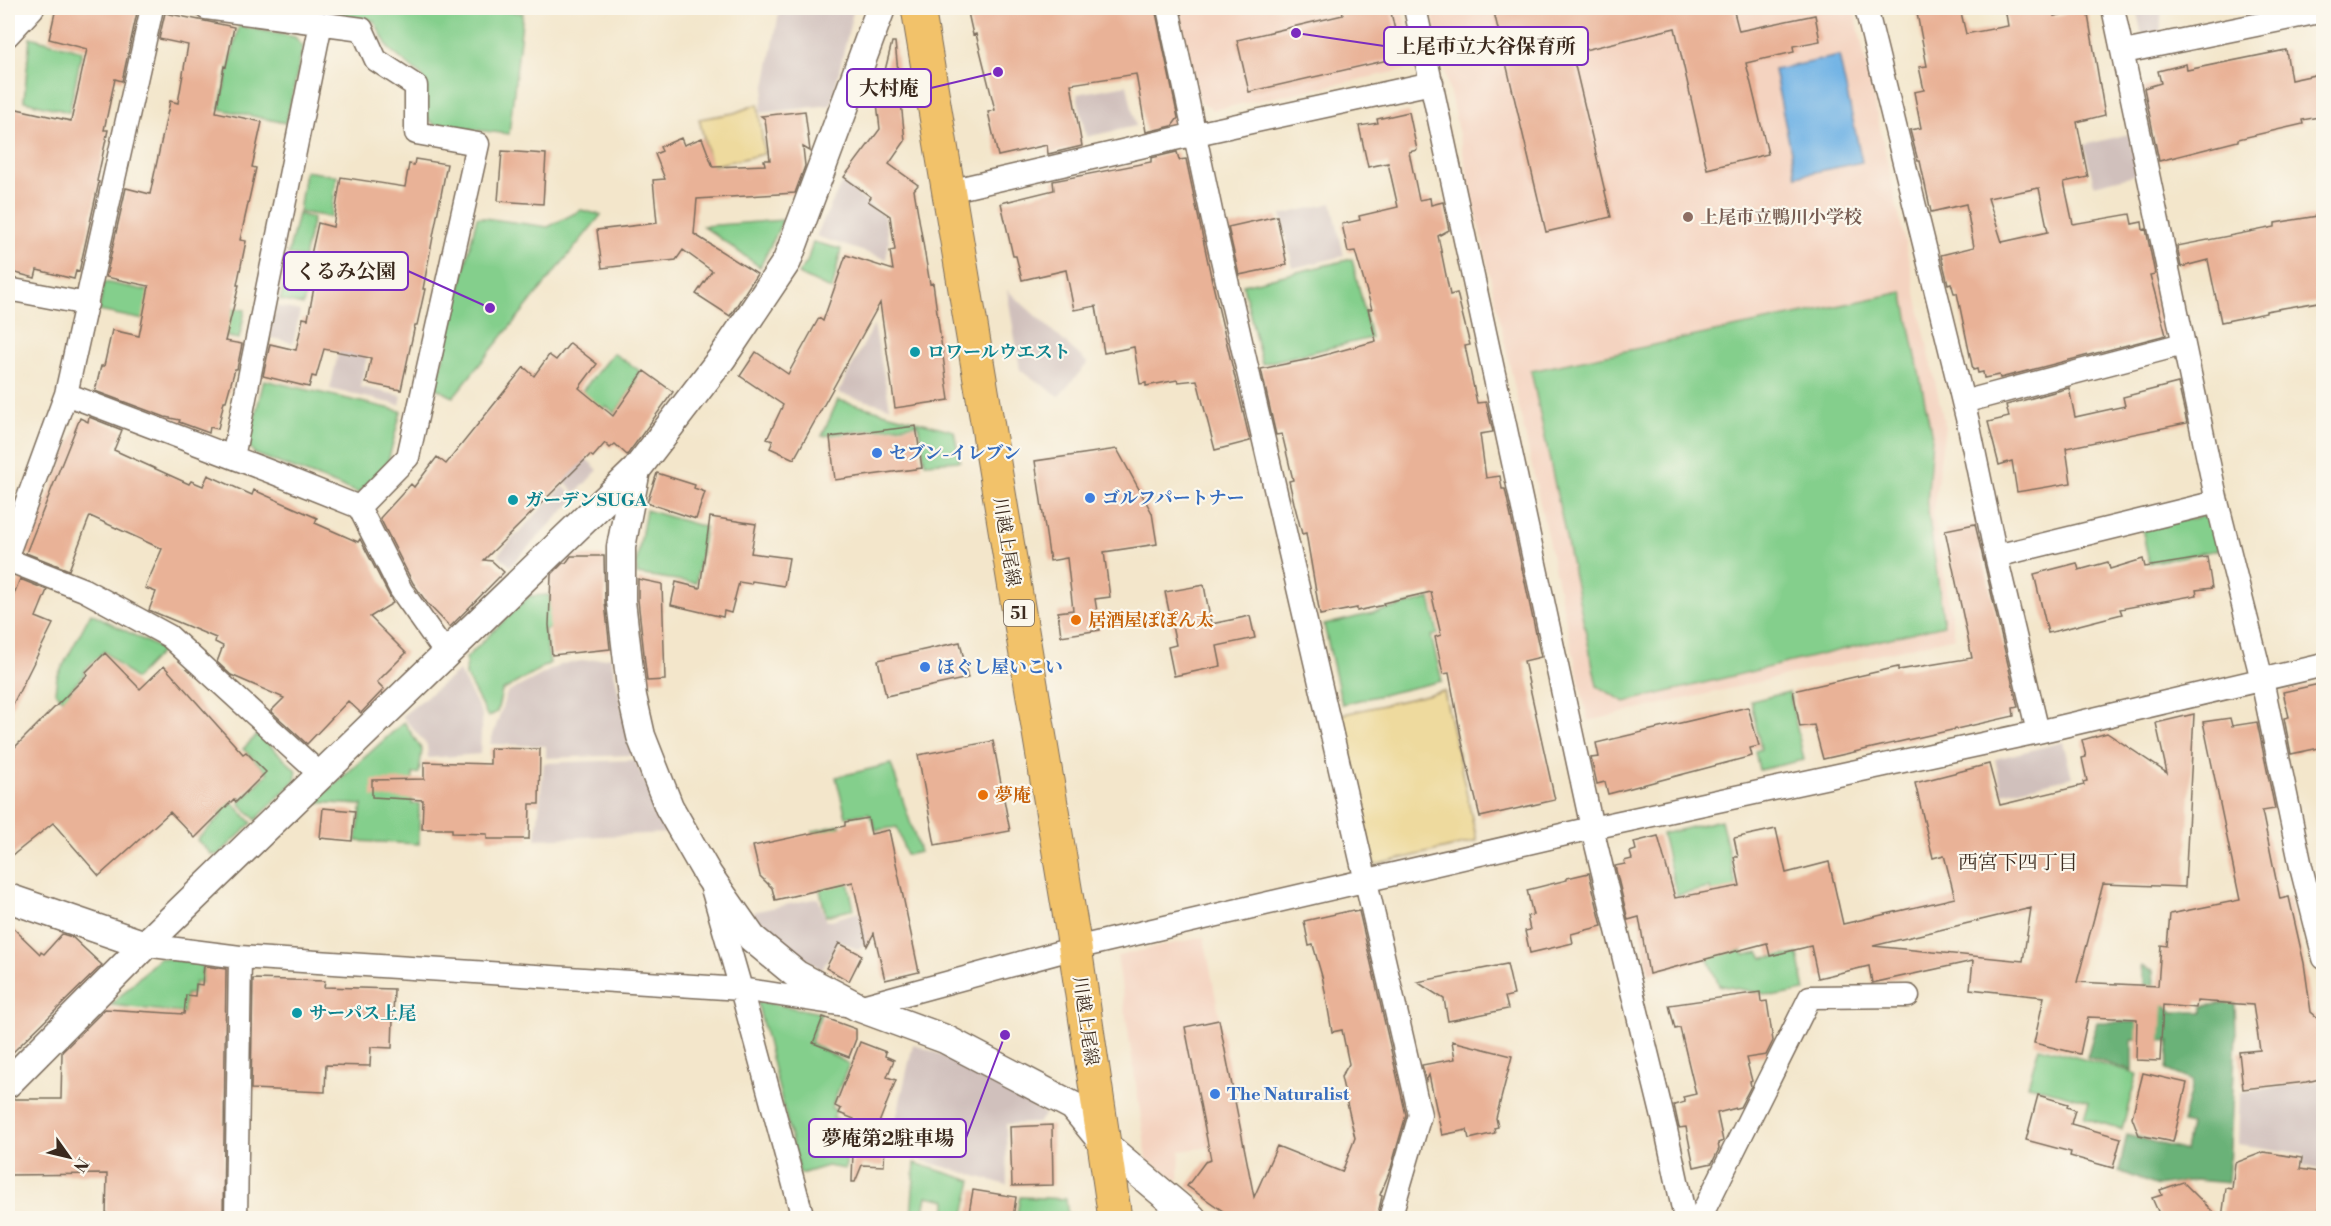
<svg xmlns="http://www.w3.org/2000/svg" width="2331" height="1226" font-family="'Libre Bodoni','Noto Serif JP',serif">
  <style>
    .built { fill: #f4d3c0 }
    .industrial { fill: #d0c0bc }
    .green { fill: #84cf8c; stroke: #607c55; stroke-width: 1.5 }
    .forest { fill: #6bb278; stroke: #536e4b; stroke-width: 1.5 }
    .sand { fill: #eeda9e; stroke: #94825e; stroke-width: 1.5 }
    .water { fill: #70b2e5; stroke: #566e82; stroke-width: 1.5 }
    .building { fill: #e9b297; fill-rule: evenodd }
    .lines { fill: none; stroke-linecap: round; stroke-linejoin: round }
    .minor-casing { stroke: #7b6c5b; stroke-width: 25 }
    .tertiary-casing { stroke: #7b6c5b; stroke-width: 31 }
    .primary-casing { stroke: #7b6c5b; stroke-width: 35 }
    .minor { stroke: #fff; stroke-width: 22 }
    .tertiary { stroke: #fff; stroke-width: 28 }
    .primary { stroke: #f2c26a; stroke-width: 33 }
    .education-dot { fill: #8d6e63; stroke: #fbf7ec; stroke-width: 2 }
    .culture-dot { fill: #0f9aa8; stroke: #fbf7ec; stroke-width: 2 }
    .shop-dot { fill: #3f7fe0; stroke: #fbf7ec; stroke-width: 2 }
    .food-dot { fill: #e8710a; stroke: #fbf7ec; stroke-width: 2 }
    .labels { text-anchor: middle; stroke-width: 4.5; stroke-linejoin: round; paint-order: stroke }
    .shield { fill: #fbf7ec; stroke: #75685c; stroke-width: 1.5 }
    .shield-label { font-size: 16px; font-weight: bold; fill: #3b2a1e }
    .education-label { font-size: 18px; font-weight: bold; fill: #785e54; stroke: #fbf7ec; text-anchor: start }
    .culture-label { font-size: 18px; font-weight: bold; fill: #0d838f; stroke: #fbf7ec; text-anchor: start }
    .shop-label { font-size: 18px; font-weight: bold; fill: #366cbe; stroke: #fbf7ec; text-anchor: start }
    .street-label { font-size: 18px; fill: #3b2a1e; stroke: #fbf7ec }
    .food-label { font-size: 18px; font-weight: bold; fill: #c56008; stroke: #fbf7ec; text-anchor: start }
    .neighbourhood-label { font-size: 20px; fill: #3b2a1e; stroke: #fbf7ec }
    .leader { fill: none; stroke: #7b2cbf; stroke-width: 2 }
    .callout-dot { fill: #7b2cbf; stroke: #fbf7ec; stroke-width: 2 }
    .callout { fill: #fbf7ec; stroke: #7b2cbf; stroke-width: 2 }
    .callout-label { font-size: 20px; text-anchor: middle; font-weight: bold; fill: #3b2a1e }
  </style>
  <rect width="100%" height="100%" fill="#fbf7ec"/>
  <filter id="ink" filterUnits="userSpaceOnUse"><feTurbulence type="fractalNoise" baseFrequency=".0167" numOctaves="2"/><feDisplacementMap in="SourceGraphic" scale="12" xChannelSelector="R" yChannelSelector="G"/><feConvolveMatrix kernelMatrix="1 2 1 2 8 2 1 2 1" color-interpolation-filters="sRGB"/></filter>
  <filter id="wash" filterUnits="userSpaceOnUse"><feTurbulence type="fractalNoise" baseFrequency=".008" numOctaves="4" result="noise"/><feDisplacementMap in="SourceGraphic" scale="24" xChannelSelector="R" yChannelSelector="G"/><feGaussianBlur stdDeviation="1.35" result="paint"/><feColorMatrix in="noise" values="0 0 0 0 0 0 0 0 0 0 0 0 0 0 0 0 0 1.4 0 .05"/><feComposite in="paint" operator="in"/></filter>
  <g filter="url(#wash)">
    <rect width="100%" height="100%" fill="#f3e6cb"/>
    <!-- built -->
    <path class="built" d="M1179,8H1402L1413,59L1404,70L1213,110L1200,101Z
      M1431,8H1854L1945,427L1933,513L1955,637L1588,721Z
      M1204,937L1244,1142L1180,1151L1179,1181L1147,1159L1117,956Z"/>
    <!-- industrial -->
    <path class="industrial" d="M780,8H854L831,105L760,113Z
      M2136,8H2162L2160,32L2142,35Z
      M1127,85L1136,126L1086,137L1077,94Z
      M2129,134L2138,174L2094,185L2084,145Z
      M842,182L884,217L889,241L886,259L816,236Z
      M1332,203L1344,256L1293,268L1281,215Z
      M1007,290L1088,363L1059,396L1020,370Z
      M276,306L300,311L293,343L269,337Z
      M346,319L374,326L360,387L402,396L400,405L330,389Z
      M874,325L890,407L838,393Z
      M547,421L598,470L576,493L525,444Z
      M563,486L576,498L510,566L498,554Z
      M611,657L632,755L546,758V746L490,744L507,693L562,664Z
      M459,671L482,714L480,754L428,758L427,745L402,716Z
      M2063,742L2072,777L2002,793L1995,759Z
      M635,760L669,833L536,839L544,763Z
      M818,898L827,921L859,912L867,941L859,950L838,940L822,970L765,930L753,912Z
      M913,1044L973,1067L1045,1114L1038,1123L1006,1124L1007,1185L889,1151Z
      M2323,1080V1170L2303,1166L2304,1154L2238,1144L2240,1093Z"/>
    <!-- green -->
    <path class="green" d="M318,8H474L523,13L509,134L435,125L425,116L423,77L389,49L374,21L317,11Z
      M239,26L295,37L303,47L286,123L219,109Z
      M30,37L82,51L69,112L24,101Z
      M305,171L337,176L331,217L299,212Z
      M581,210L601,215L453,397L436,388L477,217L548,227Z
      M298,214L313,218L304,258L288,255Z
      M783,220L760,267L703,226Z
      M813,242L841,249L832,290L798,274L807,262Z
      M1352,259L1371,338L1262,364L1243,285Z
      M289,262L316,268L314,275H311L303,305L280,300Z
      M104,282L245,310L239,339L99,311Z
      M1903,292L1932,437L1927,504L1944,625L1625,702L1597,686L1531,371Z
      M613,353L640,371L634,380L637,382L615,413L606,406L600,412L570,406Z
      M264,380L401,411L388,462L359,493L255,454L248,445Z
      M838,400L954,431L960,461L925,463L918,424L822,436Z
      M646,510L705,527L696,583L637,574V560Z
      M2211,515L2218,550L2149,563L2142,528Z
      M549,595L553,628L544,630L550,663L502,691L497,712L488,717L466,676V658L529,596Z
      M1430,599L1438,634L1431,636L1442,681L1342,704L1324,625Z
      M91,613L163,650L135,679L104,651L83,672L85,674L69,691L80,704L74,709L55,692L57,677Z
      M1789,692L1804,760L1759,770L1755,751L1761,749L1751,701Z
      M404,722L422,750L419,773L413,774L412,804H419V844L356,841L362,805L315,802Z
      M258,734L297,771L295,780L256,820L239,803L268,773L243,749Z
      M891,764L920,852L906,855L897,827L876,830L869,813L846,817L836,777Z
      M209,778L252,823L218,855L211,854L197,840L222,815L197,789Z
      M1721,820L1740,902L1715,908L1710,888L1677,895L1662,834Z
      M840,825L843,840L844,863L854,909L826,916L812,855L819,853L813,831Z
      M1742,950L1744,955L1759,952L1763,958L1798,954L1805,991L1776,996L1719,985L1707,957Z
      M159,958L203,963L201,983L195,982L193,994H186L184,1013L111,1005Z
      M757,1001L821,1013L811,1043L849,1064L831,1108L836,1110L833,1118L884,1135L883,1141L861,1140L859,1145L849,1144L845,1169L827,1166L800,1174Z
      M2039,1047L2137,1074L2122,1129L2084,1118L2089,1101L2028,1085Z
      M915,1163L972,1181L963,1218H944L947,1200L927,1196L923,1217L928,1218H911Z
      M1020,1197L1066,1199L1068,1218H1016Z"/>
    <!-- forest -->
    <path class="forest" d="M2141,966L2153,971L2155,993L2173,1012H2203V1006L2235,1002L2236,1036L2228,1183L2195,1180L2157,1186L2119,1171L2127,1134L2185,1151L2190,1125L2182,1123L2193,1081L2166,1070L2170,1041L2132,1039V1071L2087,1057L2097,1022H2143L2147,1012Z"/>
    <!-- sand -->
    <path class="sand" d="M758,104L764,154L711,166L699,119L734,113Z
      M1444,691L1477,841L1374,865L1340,715Z"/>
    <!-- water -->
    <path class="water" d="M1839,56L1862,162L1796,176L1774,70Z"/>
    <g id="blocks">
      <!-- building -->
      <path class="building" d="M56,8H138L122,81L115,79L104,130H108L97,181L99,182L79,272L76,271L74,279L37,270L35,278L8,271V107L71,121L87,49L49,39Z
        M967,8H1155L1178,118L1172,126L1146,132L1136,74L1071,84L1082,146L1048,154L1047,145L998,156L988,112L995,110L976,34L973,35Z
        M1342,8H1390L1401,57L1249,92L1237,40L1343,15Z
        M1493,8H1733L1739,31L1815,15L1820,41L1793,46L1794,52L1746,63L1768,154L1707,169L1675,28L1572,53L1611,217L1546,232Z
        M1916,8H1960L1966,34L2008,26L2005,8H2052L2054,16L2087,9L2105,115L2077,122L2088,177L2064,182L2073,224L2130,214L2132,224L2142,222L2143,230L2146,229L2155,274L2150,275L2166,335L2000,378L1999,375L1984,378L1983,372L1978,373L1977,369L1973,370L1957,293H1954L1951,283L1948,284L1941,255L1974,247L1966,204L1931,212L1920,161H1918L1910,130L1921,128L1914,92L1924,90L1919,67L1927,66ZM2039,188L2048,232L2002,242L1988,198Z
        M165,13L234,27L226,67L224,66L216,112L262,122L252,167L256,168L240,240L246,241L237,285H239L225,341L242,344L237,369H235L226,401H224L218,429L210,427L209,433L179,422L180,420L165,417L95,391L101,366H104L112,330L139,336L149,286L106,277L126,188L150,194L170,101L178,103L188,45L159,39Z
        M892,42H895L905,141L889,164L918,185L914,190L930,284L933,283L949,400L895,408L880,303L794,459L770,448L773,441L767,439L783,405L740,376L756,352L788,374L819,318L823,321L846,255L893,270L890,251L895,250L890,216L868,201L871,197L844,177L880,129L877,103Z
        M2286,50L2291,80L2324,73V116L2302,120L2303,124L2238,139V141L2159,161L2144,88L2161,83L2158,71L2186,64L2187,70Z
        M805,111L810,151L803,147L805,166L795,193L697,199L694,234L757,274L730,316L696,294L712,271L683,250L676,260L602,268L597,230L657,223L653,180L665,179L655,154L662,151L660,147L681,138L684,145L702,138L713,167L765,165L764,160H770L765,119L761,116Z
        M1409,112L1417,150L1409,152L1419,200L1430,198L1431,205L1443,202L1449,230L1438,236L1450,295L1457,293L1470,345L1465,346L1477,403L1486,402L1493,432L1480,434L1486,478L1500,476L1502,489H1505L1541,657L1524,661L1555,800L1480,817L1462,742L1449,673L1443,674L1435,637L1441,635L1431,592L1383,603L1384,605L1357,611V608L1320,615L1306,533L1302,534L1294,503L1289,481L1293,480L1282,434L1276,435L1261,369L1310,359L1376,341L1368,309H1372L1355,251L1348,252L1342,224L1360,220L1359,216L1398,207L1388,163L1368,167L1359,126L1378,123L1377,119Z
        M502,151L546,154L543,204L498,201Z
        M1177,152L1179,160L1186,159L1212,281L1250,441L1215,450L1197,380L1178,382L1177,380L1146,386V383L1140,384L1134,347L1104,353L1096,306L1074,310L1066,270L1022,280L1016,256H1013L1001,203L1054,190L1053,181L1151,162V158Z
        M415,159L447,164L423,289H425L417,325H415L401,390L366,383L371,358L324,349L316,377L312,376L309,387L263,376L270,344L296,350L303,318L308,319L319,261L310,259L318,223L333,227L341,177L405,187L409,164L414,165Z
        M2324,215V301L2266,311V313L2221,322L2208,260L2181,267L2177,246L2275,227V223Z
        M1277,216L1287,265L1239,275L1228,227Z
        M570,343L597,364L579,388L613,416L644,371L673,392L627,455L615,444L610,448L605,443L593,457L590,455L484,560L492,561L504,572L450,627L427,603L413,583L380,518L411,484L414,487L437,457L446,464L524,367L534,376L549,355L556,360Z
        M2178,383L2187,423L2066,448L2071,483L2017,492L2012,461L1999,465L1988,422L2009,417L2006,405L2069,388L2075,417L2125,406L2123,397Z
        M89,417L122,430L114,450L189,484L191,481L203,486L208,475L252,495L254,490L317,518L315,523L358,542L360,539L393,603L370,617L406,653L377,682L384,689L361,713L348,701L307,744L271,711L284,698L231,675L217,662L223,646L215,642L216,638L149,610L156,592L145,588L162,549L90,516L69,570L26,553L80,418L88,422Z
        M916,426L922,468L835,480L830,437Z
        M1117,449L1152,513L1157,544L1104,552L1110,597L1095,599L1100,630L1061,636L1058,612L1073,610L1067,558L1050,561L1035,461Z
        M657,473L695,485L694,488L705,492L696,519L647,503Z
        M710,517L756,524L751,553L789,558L784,586L752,581L751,584L739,582L731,613L724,611L723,617L671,605L676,582L700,588Z
        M1975,524L2018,707L2013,708L2014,716L1823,759L1814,725L1800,727L1793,691L1898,667V670L1972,658L1945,530Z
        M571,556H604L605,603L610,649L552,655L549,625L551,575L563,563H566Z
        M2207,557L2212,588L2196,590L2197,595L2120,609L2122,614L2048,633L2034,574L2077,563L2079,570L2108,562L2110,569L2143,559L2145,567Z
        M20,579L47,590L36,617L53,624L8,714V609Z
        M638,579L662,584L665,680L647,681L638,600Z
        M1204,585L1211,624L1250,616L1255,638L1217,646L1221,666L1174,676L1168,647L1176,645L1165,592Z
        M960,642L968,678L886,696L878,660Z
        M105,653L140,689L164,666L243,754L246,752L266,772L236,802L234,799L195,838L170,812L99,876L53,823L8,859V754L87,675L86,672Z
        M2324,683V747L2291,754L2284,718L2289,717L2283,692Z
        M1748,707L1759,746L1750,748L1752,756L1608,794L1605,782L1597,784L1591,758L1599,757L1596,743Z
        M2194,714L2185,887L2103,884L2077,982L2158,986L2161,945L2167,946L2170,914L2240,900L2203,722L2230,718L2232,726L2257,722L2275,809L2262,811L2280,899L2289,897L2304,963L2311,1012L2324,1023V1078L2307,1082L2243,1089L2239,1052L2260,1050L2253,1005L2197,1001L2196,1008L2163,1005L2160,1061L2136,1060L2137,1019L2088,1017L2080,1054L2034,1043L2044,997L1970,989L1973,961L1872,983L1869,966L1818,978L1811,946L1770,956L1767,943L1649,974L1639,917L1628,920L1615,866L1625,864L1624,861L1632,859L1630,852L1636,850L1634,842L1658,836L1675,898L1740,886L1734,857H1738L1734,838L1776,829L1786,873L1829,862L1843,924L1955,898L1944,855L1933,858L1915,783L1989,764L2000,805L2084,785L2083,782L2087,781L2082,758L2086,757L2082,740L2107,733L2167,773L2156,723ZM2031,908L2023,961L1873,946Z
        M993,741L1010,831L935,845L918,755Z
        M490,748L540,749L539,804H530L529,839H487V834L452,833V829H422L423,800L372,797V780L424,779V762L490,764Z
        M323,808L355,811L352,841L320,838Z
        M868,818L871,834L889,830L919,972L885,980L874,933L867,946L853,882L775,900L772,888L760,876L753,846L845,826V822Z
        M1589,873L1602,926L1571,934L1573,943L1530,953L1525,931L1530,930L1527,916L1533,915L1527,890L1567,880V878Z
        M1353,910L1354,912L1359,911L1406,1115L1391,1168L1380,1195L1382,1196L1377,1218H1233L1187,1186L1205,1162L1211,1160L1185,1027L1219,1020L1254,1197L1277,1146L1342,1172L1355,1138L1341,1077L1349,1064L1342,1030L1332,1032L1323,980L1313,945L1309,946L1304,921Z
        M8,923L40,954L41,952L44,954L62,934L72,937L102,965L8,1057Z
        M839,943L862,955L849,981L826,968Z
        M1507,964L1514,995L1505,997L1508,1009L1448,1021L1444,999L1417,982Z
        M204,966L226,969L223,1218H106L107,1174L8,1175L10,1099H61L62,1052L105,1009L184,1014L186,995L195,996L196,984L202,985Z
        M253,979L325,981L324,987L394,989L392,1048L371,1047L370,1066L326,1065L325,1092L251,1089Z
        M1760,992L1761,1002L1767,1001L1773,1041L1766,1055L1746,1058L1752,1081L1750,1082L1751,1086L1740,1107L1717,1113L1723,1141L1718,1143L1719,1149L1712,1163L1694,1167L1686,1127L1679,1128L1674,1105L1685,1102L1683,1097L1696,1094L1680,1028L1675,1029L1669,1005Z
        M823,1017L856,1029V1039L849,1057L813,1043Z
        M1452,1041L1512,1056L1496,1118L1498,1127L1494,1128L1495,1133L1469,1139L1467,1130L1442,1135L1429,1075L1426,1081L1422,1065L1455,1059Z
        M860,1042L886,1052L885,1056L894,1060L887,1077L896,1080L871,1143H885L884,1166L862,1165L855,1182H852L854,1119L839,1113L841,1109L835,1106Z
        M2143,1073L2187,1083L2173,1142L2139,1135L2132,1117Z
        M2038,1095L2068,1104L2067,1107L2075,1110L2071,1124L2121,1138L2113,1168L2070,1156L2071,1152L2026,1140Z
        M1052,1125L1053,1185L1012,1186L1010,1127Z
        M2264,1152L2302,1158L2300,1169L2324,1173V1196H2321L2319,1212H2315L2314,1218H2222L2226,1188L2232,1189L2235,1163Z
        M2183,1182L2219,1218H2161L2152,1198L2162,1195L2160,1190Z
        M973,1190L1016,1197L1013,1218H968Z"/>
    </g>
  </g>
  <g filter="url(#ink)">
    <use href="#blocks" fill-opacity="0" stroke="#7b6c5b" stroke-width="1.5"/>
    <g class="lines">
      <!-- minor casing -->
      <g class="minor-casing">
        <path id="minor" d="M206,8L362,29L376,60L416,86V133L478,144L408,457L359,507
          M1168,8L1212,216L1420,1115L1390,1218
          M1415,8L1592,828L1666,1130L1685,1218
          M1866,8L1968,422L1996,556L2038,732
          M2113,8L2217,502L2262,680L2301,867L2324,958
          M8,35L33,8
          M2124,52L2324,11
          M949,191L1196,134L1432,83
          M8,289L87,304
          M66,394L274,473L359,507L401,590L447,655
          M1963,402L2183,344
          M233,457L321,23
          M8,553L66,394L152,8
          M1996,556L2217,502
          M8,560L84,590L169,636L320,774
          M712,888L741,989L803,1218
          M145,945L240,957L741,989L858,1007L1075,948L1592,828L2038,732L2324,665
          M236,1218L240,957
          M1700,1218L1810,997L1908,996"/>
      </g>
      <!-- tertiary casing -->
      <g class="tertiary-casing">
        <path id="tertiary" d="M636,470L621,547V601L632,696L641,736L669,807L708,875L752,938L797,975L858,1007L945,1039L1073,1106L1104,1144L1192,1218
          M8,898L145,945
          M8,1083L145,945L636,470L722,358L787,261L881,8"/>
      </g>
      <!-- primary casing -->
      <g class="primary-casing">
        <path id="primary" d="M918,8L1075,948L1115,1218"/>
      </g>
      <!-- minor -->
      <use href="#minor" class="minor"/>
      <!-- tertiary -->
      <use href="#tertiary" class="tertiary"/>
      <!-- primary -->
      <use href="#primary" class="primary"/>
    </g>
  </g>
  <!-- markers -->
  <circle class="education-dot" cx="1688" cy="217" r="6"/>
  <g class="culture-dot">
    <circle cx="915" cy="352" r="6"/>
    <circle cx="513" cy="500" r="6"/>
    <circle cx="297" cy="1013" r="6"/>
  </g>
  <g class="shop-dot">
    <circle cx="877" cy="453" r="6"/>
    <circle cx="1090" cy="498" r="6"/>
    <circle cx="925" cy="667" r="6"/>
    <circle cx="1215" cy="1094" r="6"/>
  </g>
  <g class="food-dot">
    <circle cx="1076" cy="620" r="6"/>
    <circle cx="983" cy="795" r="6"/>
  </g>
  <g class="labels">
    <!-- shield labels -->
    <rect class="shield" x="1004" y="600" width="30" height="26" rx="4.5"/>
    <g class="shield-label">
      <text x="1019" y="619">51</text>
    </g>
    <!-- education labels -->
    <g class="education-label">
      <text x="1700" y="223">上尾市立鴨川小学校</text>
    </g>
    <!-- culture labels -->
    <g class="culture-label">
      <text x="927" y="358">ロワールウエスト</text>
      <text x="525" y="506">ガーデンSUGA</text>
      <text x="309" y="1019">サーパス上尾</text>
    </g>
    <!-- shop labels -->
    <g class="shop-label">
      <text x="889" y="459">セブン-イレブン</text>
      <text x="1102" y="504">ゴルフパートナー</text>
      <text x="937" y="673">ほぐし屋いこい</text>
      <text x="1227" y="1100">The Naturalist</text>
    </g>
    <!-- street labels -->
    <g class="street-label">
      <text transform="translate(1007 542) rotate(81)" y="6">川越上尾線</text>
      <text transform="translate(1086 1021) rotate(82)" y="6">川越上尾線</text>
    </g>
    <!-- food labels -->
    <g class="food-label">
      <text x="1088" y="626">居酒屋ぽぽん太</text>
      <text x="995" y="801">夢庵</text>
    </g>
    <!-- neighbourhood labels -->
    <g class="neighbourhood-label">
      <text x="2018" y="869">西宮下四丁目</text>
    </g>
  </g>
  <!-- callouts -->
  <path class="leader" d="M1296 33L1384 46M998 72L931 88M490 308L408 271M1005 1035L966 1138"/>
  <g class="callout-dot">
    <circle cx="1296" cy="33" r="6"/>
    <circle cx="998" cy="72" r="6"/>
    <circle cx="490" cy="308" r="6"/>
    <circle cx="1005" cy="1035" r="6"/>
  </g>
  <g class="callout">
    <rect x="1384" y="27" width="204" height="38" rx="6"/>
    <rect x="847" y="69" width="84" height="38" rx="6"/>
    <rect x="284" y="252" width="124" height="38" rx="6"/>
    <rect x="809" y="1119" width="157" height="38" rx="6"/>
  </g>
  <g class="callout-label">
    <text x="1486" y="53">上尾市立大谷保育所</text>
    <text x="889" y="95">大村庵</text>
    <text x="346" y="278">くるみ公園</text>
    <text x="888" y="1145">夢庵第2駐車場</text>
  </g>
  <!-- margin -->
  <rect width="2331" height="1226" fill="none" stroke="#fbf7ec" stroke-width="30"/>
  <!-- north arrow -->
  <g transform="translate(69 1157) rotate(124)" stroke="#fbf7ec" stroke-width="4.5" paint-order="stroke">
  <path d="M0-4.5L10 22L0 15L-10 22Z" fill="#3b2a1e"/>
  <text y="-9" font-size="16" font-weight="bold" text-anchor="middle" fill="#3b2a1e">N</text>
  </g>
</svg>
